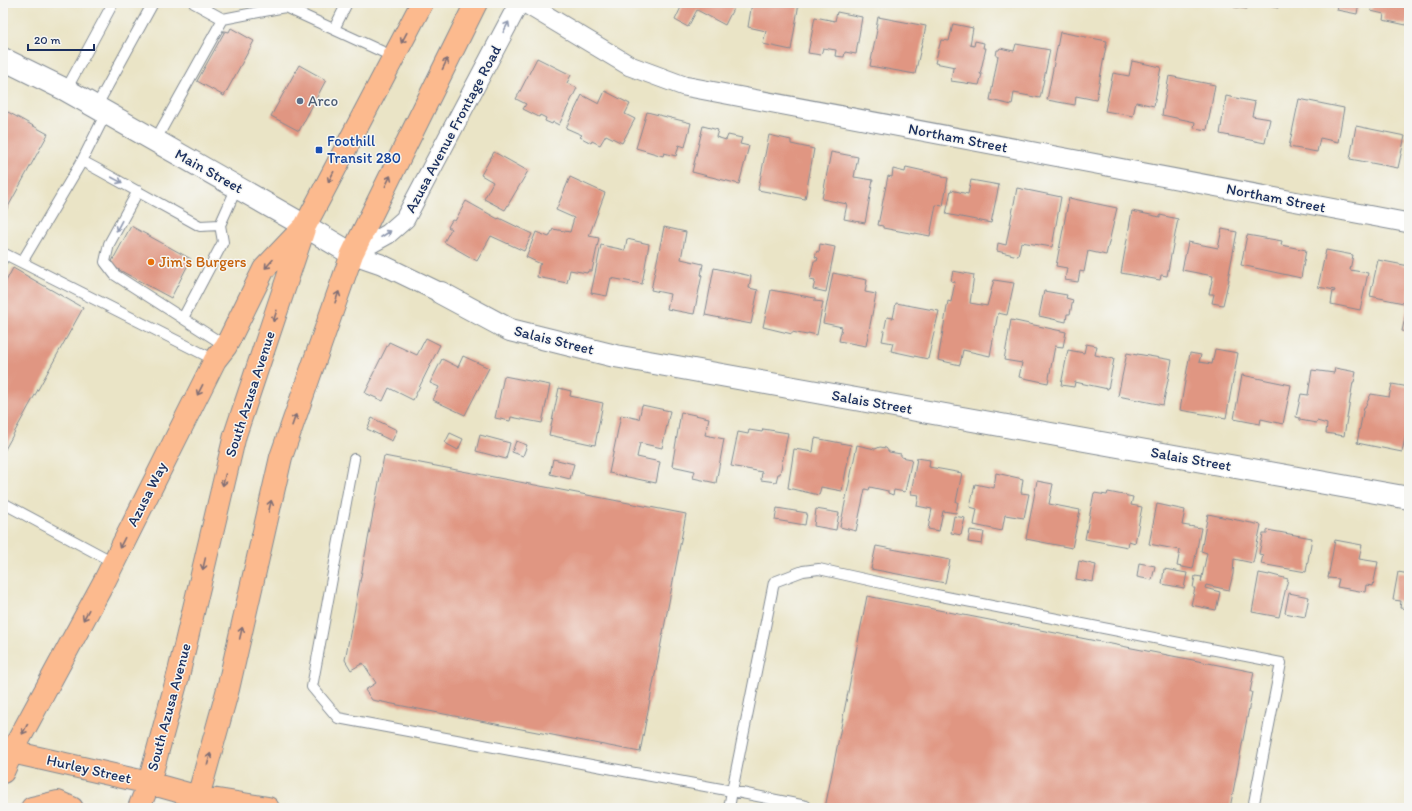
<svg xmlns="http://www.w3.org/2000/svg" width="1412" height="811" font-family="Itim,sans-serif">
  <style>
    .building { fill: #e09682 }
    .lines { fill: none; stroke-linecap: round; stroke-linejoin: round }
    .service-casing { stroke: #828a92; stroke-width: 12 }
    .minor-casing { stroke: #828a92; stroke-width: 21 }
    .tertiary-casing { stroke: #828a92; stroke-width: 24 }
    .primary-casing { stroke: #828a92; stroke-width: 24 }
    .service { stroke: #fff; stroke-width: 10 }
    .minor { stroke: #fff; stroke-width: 19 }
    .tertiary { stroke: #fff; stroke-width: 22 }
    .primary { stroke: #fcba8e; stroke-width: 22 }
    .oneway { stroke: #8d97ae }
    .oneway2 { stroke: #806e74 }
    .service-dot { fill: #5c6f8a; stroke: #f6f6f2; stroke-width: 1.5 }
    .transit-dot { fill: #1a4fb4; stroke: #f6f6f2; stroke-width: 1.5 }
    .food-dot { fill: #e8710a; stroke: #f6f6f2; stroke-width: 1.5 }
    .labels { text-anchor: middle; stroke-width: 3; stroke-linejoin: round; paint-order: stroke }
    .service-label { font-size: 15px; fill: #4e5e75; stroke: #f6f6f2; text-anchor: start }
    .street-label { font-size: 15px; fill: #1b2f5e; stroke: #f6f6f2 }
    .transit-label { font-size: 15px; fill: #164399; stroke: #f6f6f2; text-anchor: start }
    .food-label { font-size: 15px; fill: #c56008; stroke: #f6f6f2; text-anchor: start }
  </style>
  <rect width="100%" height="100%" fill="#f6f6f2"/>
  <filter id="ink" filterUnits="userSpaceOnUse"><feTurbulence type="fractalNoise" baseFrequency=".025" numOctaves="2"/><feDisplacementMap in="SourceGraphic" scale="8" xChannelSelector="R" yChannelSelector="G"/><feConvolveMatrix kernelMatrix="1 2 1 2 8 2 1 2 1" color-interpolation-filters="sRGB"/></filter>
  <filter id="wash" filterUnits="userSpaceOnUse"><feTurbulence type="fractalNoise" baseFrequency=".012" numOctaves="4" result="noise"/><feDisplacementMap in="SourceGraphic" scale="16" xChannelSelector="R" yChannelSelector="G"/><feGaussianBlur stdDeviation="0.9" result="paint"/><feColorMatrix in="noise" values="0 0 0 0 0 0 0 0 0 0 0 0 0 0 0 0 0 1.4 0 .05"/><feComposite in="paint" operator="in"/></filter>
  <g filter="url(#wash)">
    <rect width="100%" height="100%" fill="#eae4c6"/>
    <g id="blocks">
      <!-- building -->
      <path class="building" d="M610,3H624L621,8Z
        M683,3H736L725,25L697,10L688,27L675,20Z
        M752,3H799L791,50L763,44L766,31L748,27Z
        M1235,3H1248L1247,9L1234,7Z
        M1255,3H1279L1278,8Z
        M1329,3H1359L1357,14L1337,10L1338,6Z
        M1373,3H1409V12L1406,25L1383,20L1384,14L1371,11Z
        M837,12L862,17L856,54L845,52L844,57L835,56L836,50L823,48L821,55L808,53L815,17L835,21Z
        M878,17L926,26L915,74L870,66L877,30L876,29Z
        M953,24L973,28L970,45L974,46L975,41L984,43L983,48H986L980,74H982L979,85L951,81L953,68L955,67L935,63L941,40L949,41Z
        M231,28L254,41L224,96L197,81L225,31L229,32Z
        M1060,32L1107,41L1096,100L1076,96L1075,105L1047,100Z
        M1016,44L1050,50L1040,98L1014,93L1012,105L990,100L998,56H996L997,50H999L1000,48L1014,51Z
        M537,58L571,75L567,83L577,88L559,125L553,122L552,124L545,121L546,118L540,115L539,117L523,109L526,104L516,99Z
        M1132,61L1161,67L1154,106L1136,102L1133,116L1105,111L1113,73L1129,76Z
        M299,65L326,80L299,131L271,116Z
        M1169,76L1215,85L1207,130L1194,128L1195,122L1162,115Z
        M605,91L630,104L625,114L635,119L622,143L606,135L600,145L592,141L591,143L580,137L582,135L566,128L582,95L599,104Z
        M1226,96L1255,102L1252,116L1270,119L1265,143L1220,134Z
        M1299,99L1344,108L1338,142L1320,138L1317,152L1289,147Z
        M8,112L48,134L3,216V120Z
        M647,112L691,123L685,147L679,145L676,156L664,153L663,156L636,148Z
        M703,126L718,130L716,137L726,140L728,135L742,138L740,144L749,146L739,184L692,172Z
        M1356,126L1405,136L1398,168L1350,159Z
        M769,135L791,140V144L814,149L805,199L758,190Z
        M494,152L528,171L505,210L484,199L493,182L481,175Z
        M831,152L858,157L854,177L873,180L865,223L844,219L847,204L822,199Z
        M906,167L942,175V177L948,178L943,206L936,205L930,236L915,233V234L883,228V226L878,225L888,176L892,177L893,169L905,172Z
        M570,177L605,193L589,236L599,238L592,271H588L587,273L570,270L567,283L537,277L539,265L541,264L526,257L536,232L549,237L553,229L570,232L574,218L556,210Z
        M971,180L999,185L991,223L946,214L951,190L968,194Z
        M1017,188L1061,197L1052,247L1021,242L1018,256L997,251L998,243L1006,245Z
        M1069,198L1117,208L1106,255L1088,251L1084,272L1080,271L1078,282L1065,280L1067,268L1056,266Z
        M466,201L498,219L499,218L532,234L524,251L491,236L477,261L444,242L451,229L448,227L452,220L455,221Z
        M1132,211L1160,217V215L1178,219L1167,276L1161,275L1160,280L1121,273Z
        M131,226L191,259L171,298L110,265Z
        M664,227L686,232L681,259L703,264L701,275H702L694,314L667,309L670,294L651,290Z
        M1222,229L1237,232L1228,279H1229L1223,305L1212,303L1214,294H1209L1213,276L1182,270L1188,242L1218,248Z
        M1247,235L1282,241L1281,245L1306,250L1301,278L1241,265Z
        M627,239L649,244L642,284L611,278L607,296L591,293L601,245L625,250Z
        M820,244L835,247L826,292L813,289L815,281L810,280L814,261H817L818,258L815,257L817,251L819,252Z
        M1326,250L1353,255L1350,270L1368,273L1360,310L1331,304L1333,291L1334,292L1335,290L1318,287Z
        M1378,260L1409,266V332L1402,331L1408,304L1370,296Z
        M13,268L83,308L3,453V287Z
        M714,268L751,276L749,288L758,290L751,324L705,315Z
        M953,271L974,275L970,303L987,306L994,280L1014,283L1007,315L998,313L990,356L963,350L960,365L938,360L948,301L951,302L955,282L951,281Z
        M833,273L867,280L865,292L876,294L866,346L839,341L842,327L823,323Z
        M771,290L815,298V301L823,302L817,335L808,333L807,335L792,332V334L763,327Z
        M1044,291L1067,295L1066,298L1073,300L1070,314H1067L1066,322L1039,316Z
        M896,303L939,311L928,359L891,351L893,343L882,341L887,317L893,318Z
        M1011,320L1066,332L1063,347L1055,346L1048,383L1019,377L1022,363L1004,360Z
        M426,338L440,345L413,400L389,388L383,401L365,393L372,379L371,378L389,342L417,355Z
        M1086,344L1097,346L1095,355L1114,359L1108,389L1075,382L1074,387L1061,385L1068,350L1084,353Z
        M1215,349L1238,353L1226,418L1180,410L1190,353L1201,355L1199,362L1212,364Z
        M1127,353L1137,355V354L1172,360L1163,405L1118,396Z
        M463,356L489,368L465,415L433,400L439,387L430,383L442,359L458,367Z
        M1335,368L1356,372L1354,382H1353L1344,436L1326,433L1327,424L1317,421L1316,423L1300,420V418L1296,417L1301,394L1308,395L1312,370L1334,373Z
        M1242,375L1291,385L1283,424L1261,419L1260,424L1234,419Z
        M504,376L550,385L542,423L511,417L510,421L495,418Z
        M1392,384L1409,387V420L1402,452L1357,443L1364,407H1365L1371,394L1389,397Z
        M559,388L571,391L570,396L603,403L595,445L549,435Z
        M642,405L670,411L662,448L640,443L637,457L660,462L656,483L609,473L621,415L639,419Z
        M681,412L709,418L705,435L724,439L716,483L693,478L695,471L672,466Z
        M372,418L397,430L392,441L367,429Z
        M763,429L788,433L780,474H778L776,482L761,480L762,472L731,466L738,432L748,434L749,430L762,432Z
        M450,433L463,439L458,450L445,443Z
        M480,435L510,443L506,459L476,451Z
        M815,438L851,445L842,491L821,487L819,495L788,488L794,449L813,452Z
        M516,441L527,445L523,456L512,452Z
        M857,445L875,449L880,447L886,448L889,452L901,454V457L912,459L905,492L894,490L893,495L888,493V491L870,487L869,490L865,489L856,531L840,527Z
        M384,456L686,514L640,752L372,700L365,690L376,683L363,663L351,670L345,660Z
        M917,458L930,460L929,467L962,473L956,502H958L956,513L943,511L939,531L928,529L932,509L917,506L919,495L911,494Z
        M553,459L574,464L570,479L550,474Z
        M996,473L1023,479L1021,493L1029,494L1024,518L1005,515L1002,531L974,525L977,509L970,507L975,484L994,488Z
        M1037,481L1053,484L1049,504L1080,510L1072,548L1026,539Z
        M1108,492L1133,497L1131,505L1142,507L1135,543L1129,541L1128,547L1085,539L1094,493L1107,495Z
        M1157,504L1185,510L1182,525L1201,528L1193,569L1177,566L1180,550L1149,544Z
        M777,508L807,513L805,525L775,520Z
        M816,509L839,513L836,530L814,526Z
        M1208,514L1261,525L1253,563L1234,559L1233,574L1229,590L1206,585L1205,588L1220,592L1216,610L1191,605L1195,588H1193L1195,576L1202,577L1201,582L1207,553L1201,551Z
        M954,516L965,518L961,535L951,533Z
        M970,530L984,532L982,544L968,542Z
        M1267,530L1312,538L1306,572L1261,564L1263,555L1259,554L1263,534H1267Z
        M1335,540L1362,545L1359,559L1378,562L1373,586L1366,585L1365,592L1337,587L1339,579L1328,578Z
        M876,546L950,560L945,583L871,569Z
        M1079,561L1096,565L1093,582L1076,579Z
        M1139,563L1155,566L1152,580L1137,577Z
        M1164,569L1187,573L1184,588L1162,584Z
        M1398,572L1409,574V609L1400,608L1401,601L1393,600Z
        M1259,573L1269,575V574L1288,579L1279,617L1252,612Z
        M1289,593L1309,597L1305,617L1285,613Z
        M867,596L1254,672L1250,692H1252L1230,808H825Z"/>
    </g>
  </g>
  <g filter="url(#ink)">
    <use href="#blocks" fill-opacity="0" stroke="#828a92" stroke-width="1"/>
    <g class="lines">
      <!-- service casing -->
      <g class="service-casing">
        <path id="service" d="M194,3L223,19L285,7L394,57
          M334,29L347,3
          M66,90L113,3
          M96,107L153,3
          M106,113L82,161L97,169L200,226L220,225L237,187
          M155,141L223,19
          M138,191L109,244L105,262L115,275L226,346
          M3,259L5,254L215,360
          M22,262L82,161
          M183,318L223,242L220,225
          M354,459L312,687L338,718L732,791L729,808
          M3,503L113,562
          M806,806L732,791L774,582L803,571L819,569L936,595L1281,663L1253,808"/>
      </g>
      <!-- minor casing -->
      <g class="minor-casing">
        <path id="minor" d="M525,3L630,66L684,86L1409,223
          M352,254L388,234L405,219L519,3
          M352,254L381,264L441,293"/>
      </g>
      <!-- tertiary casing -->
      <g class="tertiary-casing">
        <path id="tertiary" d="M3,59L66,90L96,107L305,226L352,254
          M441,293L510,330L615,356L1409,498"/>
      </g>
      <!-- primary casing -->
      <g class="primary-casing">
        <path id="primary" d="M12,752L149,783L199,797L268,808
          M3,772L12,752L105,580L215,360L226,346L264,269L302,229
          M32,808L58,802L72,808
          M139,808L149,783L178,676L235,435L305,226L422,3
          M195,808L228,689L281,457L352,254L476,3"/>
      </g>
      <!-- service -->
      <use href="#service" class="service"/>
      <!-- minor -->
      <use href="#minor" class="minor"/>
      <!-- tertiary -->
      <use href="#tertiary" class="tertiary"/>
      <!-- primary -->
      <use href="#primary" class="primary"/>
    </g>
    <!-- one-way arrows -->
    <defs><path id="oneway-shaft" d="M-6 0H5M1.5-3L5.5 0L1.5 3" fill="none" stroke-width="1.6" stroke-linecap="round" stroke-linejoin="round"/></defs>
    <g class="oneway">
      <use href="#oneway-shaft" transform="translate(506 27) rotate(-62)"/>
      <use href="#oneway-shaft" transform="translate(117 180) rotate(28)"/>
      <use href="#oneway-shaft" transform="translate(119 226) rotate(118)"/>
      <use href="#oneway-shaft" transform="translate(386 234) rotate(-33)"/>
    </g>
    <g class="oneway2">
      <use href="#oneway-shaft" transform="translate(404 38) rotate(118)"/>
      <use href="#oneway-shaft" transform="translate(445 64) rotate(-64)"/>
      <use href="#oneway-shaft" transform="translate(331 177) rotate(117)"/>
      <use href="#oneway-shaft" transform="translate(388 181) rotate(-64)"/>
      <use href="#oneway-shaft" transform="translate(269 264) rotate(132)"/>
      <use href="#oneway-shaft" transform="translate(337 297) rotate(-71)"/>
      <use href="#oneway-shaft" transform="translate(275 316) rotate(108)"/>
      <use href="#oneway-shaft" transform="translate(200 390) rotate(117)"/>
      <use href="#oneway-shaft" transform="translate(294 420) rotate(-71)"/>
      <use href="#oneway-shaft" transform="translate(224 480) rotate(103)"/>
      <use href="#oneway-shaft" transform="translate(270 506) rotate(-77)"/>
      <use href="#oneway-shaft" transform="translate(122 543) rotate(117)"/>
      <use href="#oneway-shaft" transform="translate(204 564) rotate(103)"/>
      <use href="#oneway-shaft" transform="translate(86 615) rotate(118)"/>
      <use href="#oneway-shaft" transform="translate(241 633) rotate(-77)"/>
      <use href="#oneway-shaft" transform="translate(25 729) rotate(118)"/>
      <use href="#oneway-shaft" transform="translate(209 759) rotate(-75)"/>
    </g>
  </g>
  <!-- markers -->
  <circle class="service-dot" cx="300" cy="101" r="4"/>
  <rect class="transit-dot" x="315" y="146" width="8" height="8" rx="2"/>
  <circle class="food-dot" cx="151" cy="262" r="4"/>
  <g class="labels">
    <!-- service labels -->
    <g class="service-label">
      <text x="308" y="106">Arco</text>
    </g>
    <!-- street labels -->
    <g class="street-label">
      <text transform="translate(453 129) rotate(-62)" y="5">Azusa Avenue Frontage Road</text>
      <text transform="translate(958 138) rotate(11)" y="5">Northam Street</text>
      <text transform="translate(209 171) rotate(29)" y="5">Main Street</text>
      <text transform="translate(1276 198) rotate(11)" y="5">Northam Street</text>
      <text transform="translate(554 340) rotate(14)" y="5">Salais Street</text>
      <text transform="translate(250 394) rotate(-72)" y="5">South Azusa Avenue</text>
      <text transform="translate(872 402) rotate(10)" y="5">Salais Street</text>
      <text transform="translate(1191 459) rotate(10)" y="5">Salais Street</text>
      <text transform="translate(147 494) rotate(-63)" y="5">Azusa Way</text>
      <text transform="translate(169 707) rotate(-75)" y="5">South Azusa Avenue</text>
      <text transform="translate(89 769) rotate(13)" y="5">Hurley Street</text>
    </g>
    <!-- transit labels -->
    <g class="transit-label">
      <text x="327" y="146">Foothill<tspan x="327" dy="17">Transit 280</tspan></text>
    </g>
    <!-- food labels -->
    <g class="food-label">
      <text x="159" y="267">Jim's Burgers</text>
    </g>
  </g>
  <!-- margin -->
  <rect width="1412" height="811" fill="none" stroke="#f6f6f2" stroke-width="16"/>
  <!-- scale -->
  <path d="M28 44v6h66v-6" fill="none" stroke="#1b2f5e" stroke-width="2"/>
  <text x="34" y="44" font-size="12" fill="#1b2f5e" stroke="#f6f6f2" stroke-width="3" paint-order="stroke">20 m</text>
</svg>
